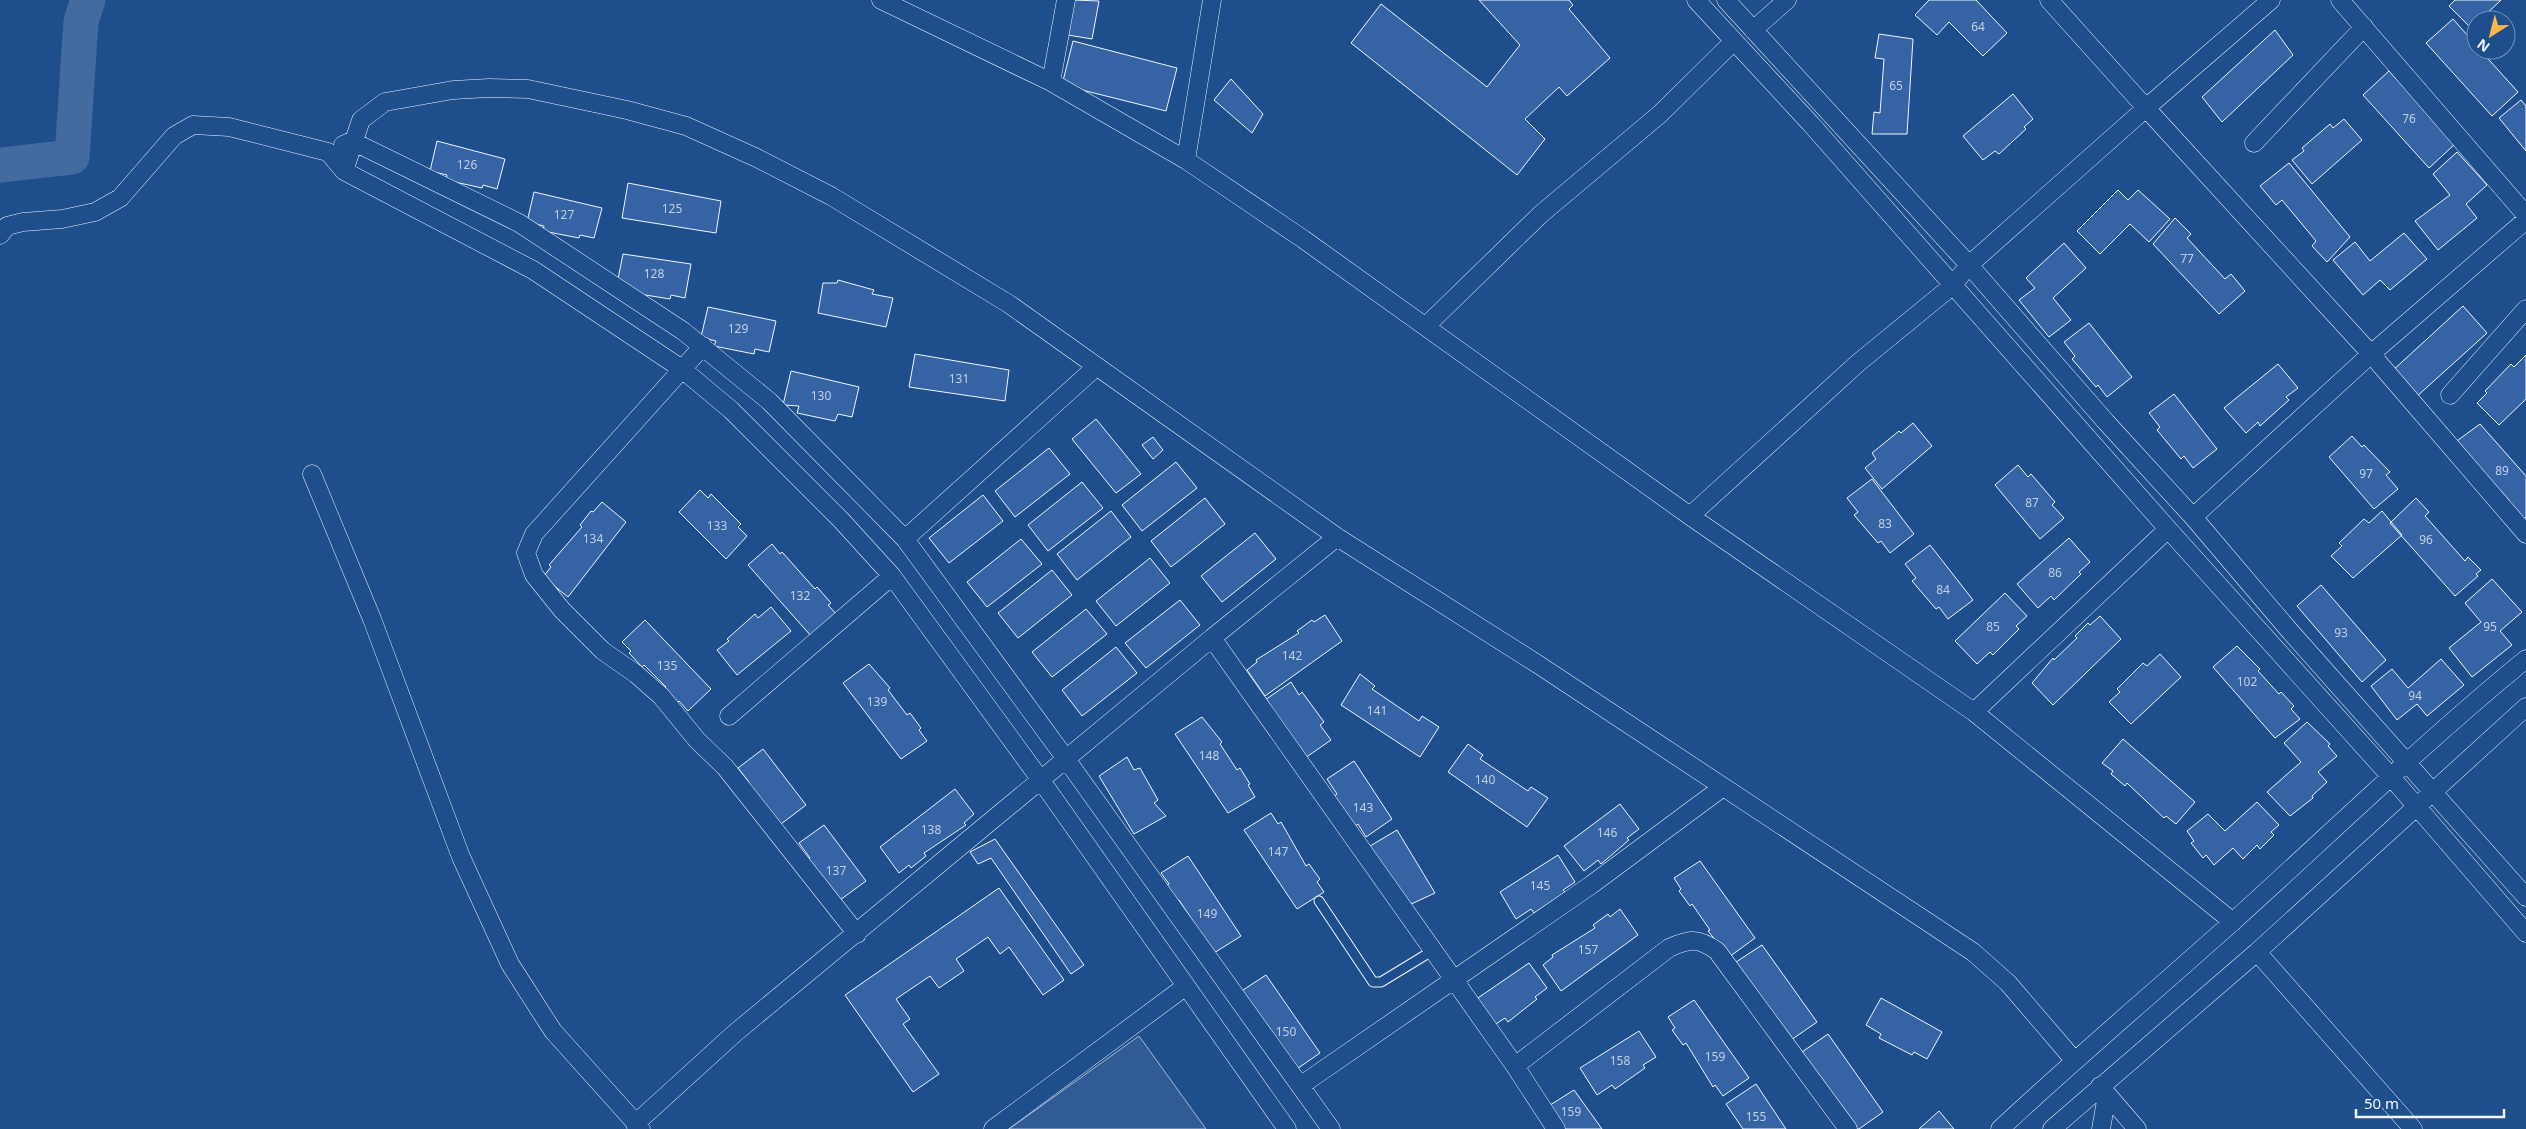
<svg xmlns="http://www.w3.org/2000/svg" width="2526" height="1129" font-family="'Noto Sans',sans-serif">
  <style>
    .green { fill: #305b95; stroke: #a8bbd7 }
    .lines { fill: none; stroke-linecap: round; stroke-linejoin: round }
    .river { stroke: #446ba0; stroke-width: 35 }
    .building { fill: #3563a3; stroke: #f2f6ff }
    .lane-casing { stroke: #f2f6ff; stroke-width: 11 }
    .street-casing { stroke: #f2f6ff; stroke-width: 19 }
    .lane { stroke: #1f4e8c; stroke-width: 9 }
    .street { stroke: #1f4e8c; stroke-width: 18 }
    .labels { text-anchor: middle; stroke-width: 4; stroke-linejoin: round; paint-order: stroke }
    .number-label { font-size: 12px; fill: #c3d1e8 }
  </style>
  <rect width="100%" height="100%" fill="#1f4e8c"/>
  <!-- green -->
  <path class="green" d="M1139,1036L1206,1129H1009Z"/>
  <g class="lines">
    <!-- river -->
    <path class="river" d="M0,165L72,157L81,21L88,0"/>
  </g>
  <!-- building -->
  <path class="building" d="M1074,0L1099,1L1092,39L1068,35Z
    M1479,0H1569L1573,5L1569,9L1610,58L1567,96L1559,87L1525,119L1545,139L1517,175L1351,43L1381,4L1487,87L1520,45Z
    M1929,0H1976L2007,33L1983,56L1949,22L1937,35L1915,15Z
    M2455,0H2501L2480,20H2476V24L2471,28L2449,6Z
    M2453,19L2476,45V50H2480L2518,92L2492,116L2426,43Z
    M2275,30L2293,55L2222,122L2202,97Z
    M1879,34L1913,39L1907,134H1872L1874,112L1880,113L1884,59L1875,58Z
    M1073,41L1177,68L1166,111L1062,85Z
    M2389,71L2455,144L2429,168L2363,95Z
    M1231,79L1263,114L1252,133L1214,100Z
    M2013,94L2033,119L2024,127L2026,129L1999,154L1995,151L1983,160L1963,136Z
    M2521,100L2526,106V151L2499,118Z
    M2344,119L2362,140L2312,184L2292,160L2304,151L2302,148L2330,124L2333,128Z
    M437,141L505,159L497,189L483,185L482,188L446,180L447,175L430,171Z
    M2457,152L2487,185L2466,204L2477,218L2438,250L2415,221L2450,195L2433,174Z
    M2289,163L2350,237L2327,262L2312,246L2316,241L2282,200L2276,205L2260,186Z
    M628,183L721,201L716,233L622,218Z
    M2118,190L2128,200L2138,190L2170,219L2149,242L2130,224L2100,254L2077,231Z
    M534,192L602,208L594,238L580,235L579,238L543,231L544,226L527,222Z
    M2175,218L2191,234L2187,238L2225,279L2231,274L2245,291L2219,314L2153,244Z
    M2404,233L2427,259L2390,290L2380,280L2363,295L2333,260L2355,242L2370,261Z
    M2064,243L2086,268L2053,298L2071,320L2049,337L2019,300L2035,288L2026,278Z
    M623,254L691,264L685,298L671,295L670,299L633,293L634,288L617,284Z
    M838,280L874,290L872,294L893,298L886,327L818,313L823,283H837Z
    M2463,306L2487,333L2415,398L2391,372Z
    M708,307L776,321L769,352L755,349L754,354L714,346L716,341L701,337Z
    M2089,323L2132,377L2107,397L2098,385L2096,387L2072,359L2075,356L2064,342Z
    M915,354L1009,370L1005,401L909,387Z
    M2526,355V399L2499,425L2477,403L2487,393L2485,391L2511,364L2514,367Z
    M2278,364L2298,388L2286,397L2289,400L2260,426L2258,422L2246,433L2224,408Z
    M791,371L859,387L852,417L838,414L835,421L797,413L799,406L783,405Z
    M2174,394L2217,449L2193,468L2184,456L2181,459L2157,430L2160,427L2149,413Z
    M1096,419L1141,474L1116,493L1072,439Z
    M1913,423L1932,446L1882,489L1865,468L1876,459L1872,453L1899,431L1901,433Z
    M2480,424L2526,476V517L2519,522L2505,506L2509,500L2474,462L2450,446Z
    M2352,436L2362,447L2364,445L2390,472L2386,475L2398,489L2374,509L2329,457Z
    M1153,437L1163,450L1153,459L1142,445Z
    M1049,448L1070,474L1015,517L995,491Z
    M1176,462L1197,488L1142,531L1122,505Z
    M2018,465L2028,477L2031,474L2055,502L2052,505L2064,518L2040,539L1995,485Z
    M1872,479L1914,534L1890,553L1881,541L1878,543L1854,515L1858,512L1847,498Z
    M1082,482L1103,508L1048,551L1028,525Z
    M700,490L708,498L711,494L741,524L738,527L747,536L726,559L679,512Z
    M983,495L1003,521L949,563L929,538Z
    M1205,498L1225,524L1171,567L1151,541Z
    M2416,498L2429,512L2425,516L2465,561L2468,557L2481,570L2476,574L2478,576L2455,596L2390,523Z
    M602,502L626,522L568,597L543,577L551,567L549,565L582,527L580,525L591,511L593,512Z
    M1111,511L1131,537L1077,580L1057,554Z
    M2382,511L2402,535L2353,578L2331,556L2342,546L2339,543L2364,519L2369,523Z
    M1255,533L1276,559L1222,602L1201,576Z
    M2069,538L2090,562L2079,572L2081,574L2054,600L2051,596L2038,608L2017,584Z
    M1021,539L1042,564L987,607L967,582Z
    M772,544L780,554L782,552L815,589L817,587L831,603L828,605L837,615L812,637L748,565Z
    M1930,545L1973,600L1948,619L1939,607L1936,609L1912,581L1916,578L1905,564Z
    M1150,558L1170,583L1116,626L1096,601Z
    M1052,570L1072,595L1018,638L998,613Z
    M2492,579L2522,612L2500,631L2512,645L2472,677L2449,648L2481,622L2465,603Z
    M2321,585L2386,660L2362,682L2297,606Z
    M2005,593L2027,616L2016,626L2019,629L1993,655L1990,652L1977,664L1955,641Z
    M1180,600L1200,625L1146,668L1125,643Z
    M771,607L791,631L737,675L717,650L729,641L727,639L755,614L758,618Z
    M1086,609L1107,634L1052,677L1032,652Z
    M1325,615L1342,641L1265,696L1247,670L1257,662L1256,660L1299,633L1297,631L1312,620L1314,622Z
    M2100,616L2121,639L2053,705L2032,683L2053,658L2054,660L2077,638L2075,636L2088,623L2090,625Z
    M645,620L711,689L688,711L679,701L677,703L664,689L666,687L644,665L642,667L629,653L631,651L622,642Z
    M2237,646L2260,669L2258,671L2279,694L2281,692L2294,706L2291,709L2300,719L2275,738L2213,667Z
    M1116,647L1137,673L1082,716L1062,690Z
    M2160,654L2181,677L2131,724L2109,702L2120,692L2117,689L2143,663L2147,666Z
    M2441,659L2464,685L2427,716L2417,704L2397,720L2371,686L2392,669L2408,688Z
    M869,664L890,688L888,690L907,715L910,713L921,728L919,730L927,741L901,759L843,683Z
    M1360,674L1375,686L1372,689L1419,721L1422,716L1439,727L1420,757L1341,705Z
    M1291,682L1299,695L1302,692L1324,722L1320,725L1331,740L1305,758L1265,700Z
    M1202,717L1222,742L1220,744L1237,770L1240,768L1250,784L1248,785L1255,797L1228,813L1175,734Z
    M2307,722L2330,744L2328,746L2337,756L2318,772L2327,782L2312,796L2313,798L2290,816L2267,792L2301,762L2284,743Z
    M2123,739L2195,802L2176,824L2166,816L2164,818L2127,783L2125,786L2111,774L2113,771L2102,763Z
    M1468,744L1483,755L1480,759L1528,791L1531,787L1548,798L1527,827L1448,772Z
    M763,749L806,805L781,824L746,785L749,782L738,768Z
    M1127,757L1134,770L1140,768L1158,800L1154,803L1166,816L1134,834L1099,776Z
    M1354,761L1392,819L1366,837L1358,824L1355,826L1333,797L1337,794L1327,779Z
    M955,789L974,814L964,823L966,825L924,853L926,856L911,868L909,865L899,873L880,847Z
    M2257,802L2279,825L2271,832L2274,835L2260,849L2257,845L2243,859L2233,848L2214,865L2206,855L2203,858L2191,843L2194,841L2187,831L2208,814L2225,831Z
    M1620,804L1639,829L1627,838L1629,840L1601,864L1598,860L1584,871L1564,846Z
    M1271,813L1278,824L1281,822L1306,866L1309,864L1320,879L1317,882L1324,892L1297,909L1244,830Z
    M824,825L866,881L840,900L806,861L810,858L799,843Z
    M1397,830L1435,893L1407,906L1370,846Z
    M995,839L1084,965L1071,974L991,858L978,864L970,852Z
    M1558,855L1575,882L1563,890L1565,892L1534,913L1531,909L1516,919L1500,892Z
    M1188,856L1241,936L1214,953L1179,900L1176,901L1166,886L1169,884L1161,873Z
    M1700,861L1755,938L1729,957L1708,931L1710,930L1692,904L1690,906L1679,891L1681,889L1674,878Z
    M999,888L1064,980L1043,995L1009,947L1000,954L988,937L956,959L964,971L939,988L930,976L896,999L910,1019L903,1024L939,1074L913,1092L845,995Z
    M1620,909L1638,935L1561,991L1543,965L1553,957L1552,955L1595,928L1593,925L1608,914L1610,917Z
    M1762,945L1817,1022L1791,1040L1736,962Z
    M1529,963L1547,988L1535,997L1537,999L1508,1022L1505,1018L1490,1028L1472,1002Z
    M1266,975L1320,1053L1294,1071L1240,992Z
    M1881,998L1942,1032L1927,1059L1914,1052L1912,1055L1879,1038L1881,1034L1866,1025Z
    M1694,1000L1749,1078L1723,1096L1715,1085L1713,1087L1686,1043L1683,1045L1672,1030L1675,1028L1668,1017Z
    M1639,1031L1656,1057L1643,1065L1645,1068L1615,1089L1612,1085L1597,1095L1580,1068Z
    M1828,1034L1883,1112L1859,1129H1856L1802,1052Z
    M1756,1084L1786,1129H1743L1726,1104Z
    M1574,1090L1602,1129H1559L1547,1107Z
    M1939,1111L1954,1129H1919Z"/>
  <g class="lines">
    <!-- lane casing -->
    <g class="lane-casing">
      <path id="lane" d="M1319,901L1373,982H1381L1432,951"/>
    </g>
    <!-- street casing -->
    <g class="street-casing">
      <path id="street" d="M881,0L1051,82L1186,160L1303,239L1690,516L1974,712L2233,922
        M1696,0L1810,123L2168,529L2392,778L2526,933
        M1726,0L1969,265L2106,422L2193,517L2289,630L2526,897
        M2049,0L2146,108L2271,0
        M2340,0L2526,215
        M1753,30L1787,0
        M1051,82L1066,0
        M2254,143L2364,27
        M343,145L352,141L519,223L683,331L769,401L905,539L1066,759L1331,1129
        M1186,160L1212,0
        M344,171L361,120L385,102L453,90L489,88L528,89L627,110L686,126L757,158L831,196L1009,304L1337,537L1539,665L1973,952L2008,983L2074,1060
        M0,235L7,226L23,222L62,219L95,212L120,198L174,136L193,125L229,127L328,152L344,171L533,270L682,369L731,410L841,520L892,576L1040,779L1287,1129
        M1426,326L1541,214L1660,114L1734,41
        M703,346L534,534L526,553L534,575L562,610L603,651L636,674L661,696L697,740L725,767L857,934
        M2450,395L2526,309
        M312,474L372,619L461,857L510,964L553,1031L641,1129
        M1690,516L1858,363L1952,286L1969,265L2146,108L2371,354L2526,534
        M2193,517L2371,354L2526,220
        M905,539L1096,367
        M1212,638L1337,537
        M1974,712L2168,529
        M729,716L892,576
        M2257,952L2413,1129
        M1515,1066L1669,948C1690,939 1697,937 1717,951L1848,1129
        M1300,1086L1591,885L1723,787
        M2100,1086L2137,1129
        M635,1124L735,1033L1212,638L1515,1066L1556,1129
        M993,1129L1186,986
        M2000,1129C2077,1057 2158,989 2237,918C2333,831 2426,741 2526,659
        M2052,1129L2257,952L2526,707
        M2101,1129L2107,1095"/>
    </g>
    <!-- lane -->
    <use href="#lane" class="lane"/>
    <!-- street -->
    <use href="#street" class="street"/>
  </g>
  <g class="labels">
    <!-- number labels -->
    <g class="number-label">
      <text x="1978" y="31">64</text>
      <text x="1896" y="90">65</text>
      <text x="2409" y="123">76</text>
      <text x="467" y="169">126</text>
      <text x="672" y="213">125</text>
      <text x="564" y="219">127</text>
      <text x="2187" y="263">77</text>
      <text x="654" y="278">128</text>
      <text x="738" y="333">129</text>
      <text x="959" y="383">131</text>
      <text x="821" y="400">130</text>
      <text x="2502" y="475">89</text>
      <text x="2366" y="478">97</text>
      <text x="2032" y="507">87</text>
      <text x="1885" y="528">83</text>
      <text x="717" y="530">133</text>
      <text x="593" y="543">134</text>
      <text x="2426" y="544">96</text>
      <text x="2055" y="577">86</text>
      <text x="1943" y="594">84</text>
      <text x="800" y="600">132</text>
      <text x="1993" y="631">85</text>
      <text x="2490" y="631">95</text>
      <text x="2341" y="637">93</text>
      <text x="1292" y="660">142</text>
      <text x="667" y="670">135</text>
      <text x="2247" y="686">102</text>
      <text x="2415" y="700">94</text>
      <text x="877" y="706">139</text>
      <text x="1377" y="715">141</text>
      <text x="1209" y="760">148</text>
      <text x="1485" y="784">140</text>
      <text x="1363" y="812">143</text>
      <text x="931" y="834">138</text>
      <text x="1607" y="837">146</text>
      <text x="1278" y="856">147</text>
      <text x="836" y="875">137</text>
      <text x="1540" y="890">145</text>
      <text x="1207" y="918">149</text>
      <text x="1588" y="954">157</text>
      <text x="1286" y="1036">150</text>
      <text x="1715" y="1061">159</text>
      <text x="1620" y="1065">158</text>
      <text x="1571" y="1116">159</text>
      <text x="1756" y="1121">155</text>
    </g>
  </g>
  <!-- north arrow -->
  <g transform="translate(2491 35) rotate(216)"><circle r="24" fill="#1f4e8c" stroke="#7391ba"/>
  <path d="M0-4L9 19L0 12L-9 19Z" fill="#ffb74d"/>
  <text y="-8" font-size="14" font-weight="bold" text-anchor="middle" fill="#f2f6ff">N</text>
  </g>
  <!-- scale -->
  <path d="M2356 1109v8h148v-8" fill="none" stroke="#f2f6ff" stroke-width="2.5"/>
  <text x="2364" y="1109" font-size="15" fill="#f2f6ff" stroke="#1f4e8c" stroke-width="4" paint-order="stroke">50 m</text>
</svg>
